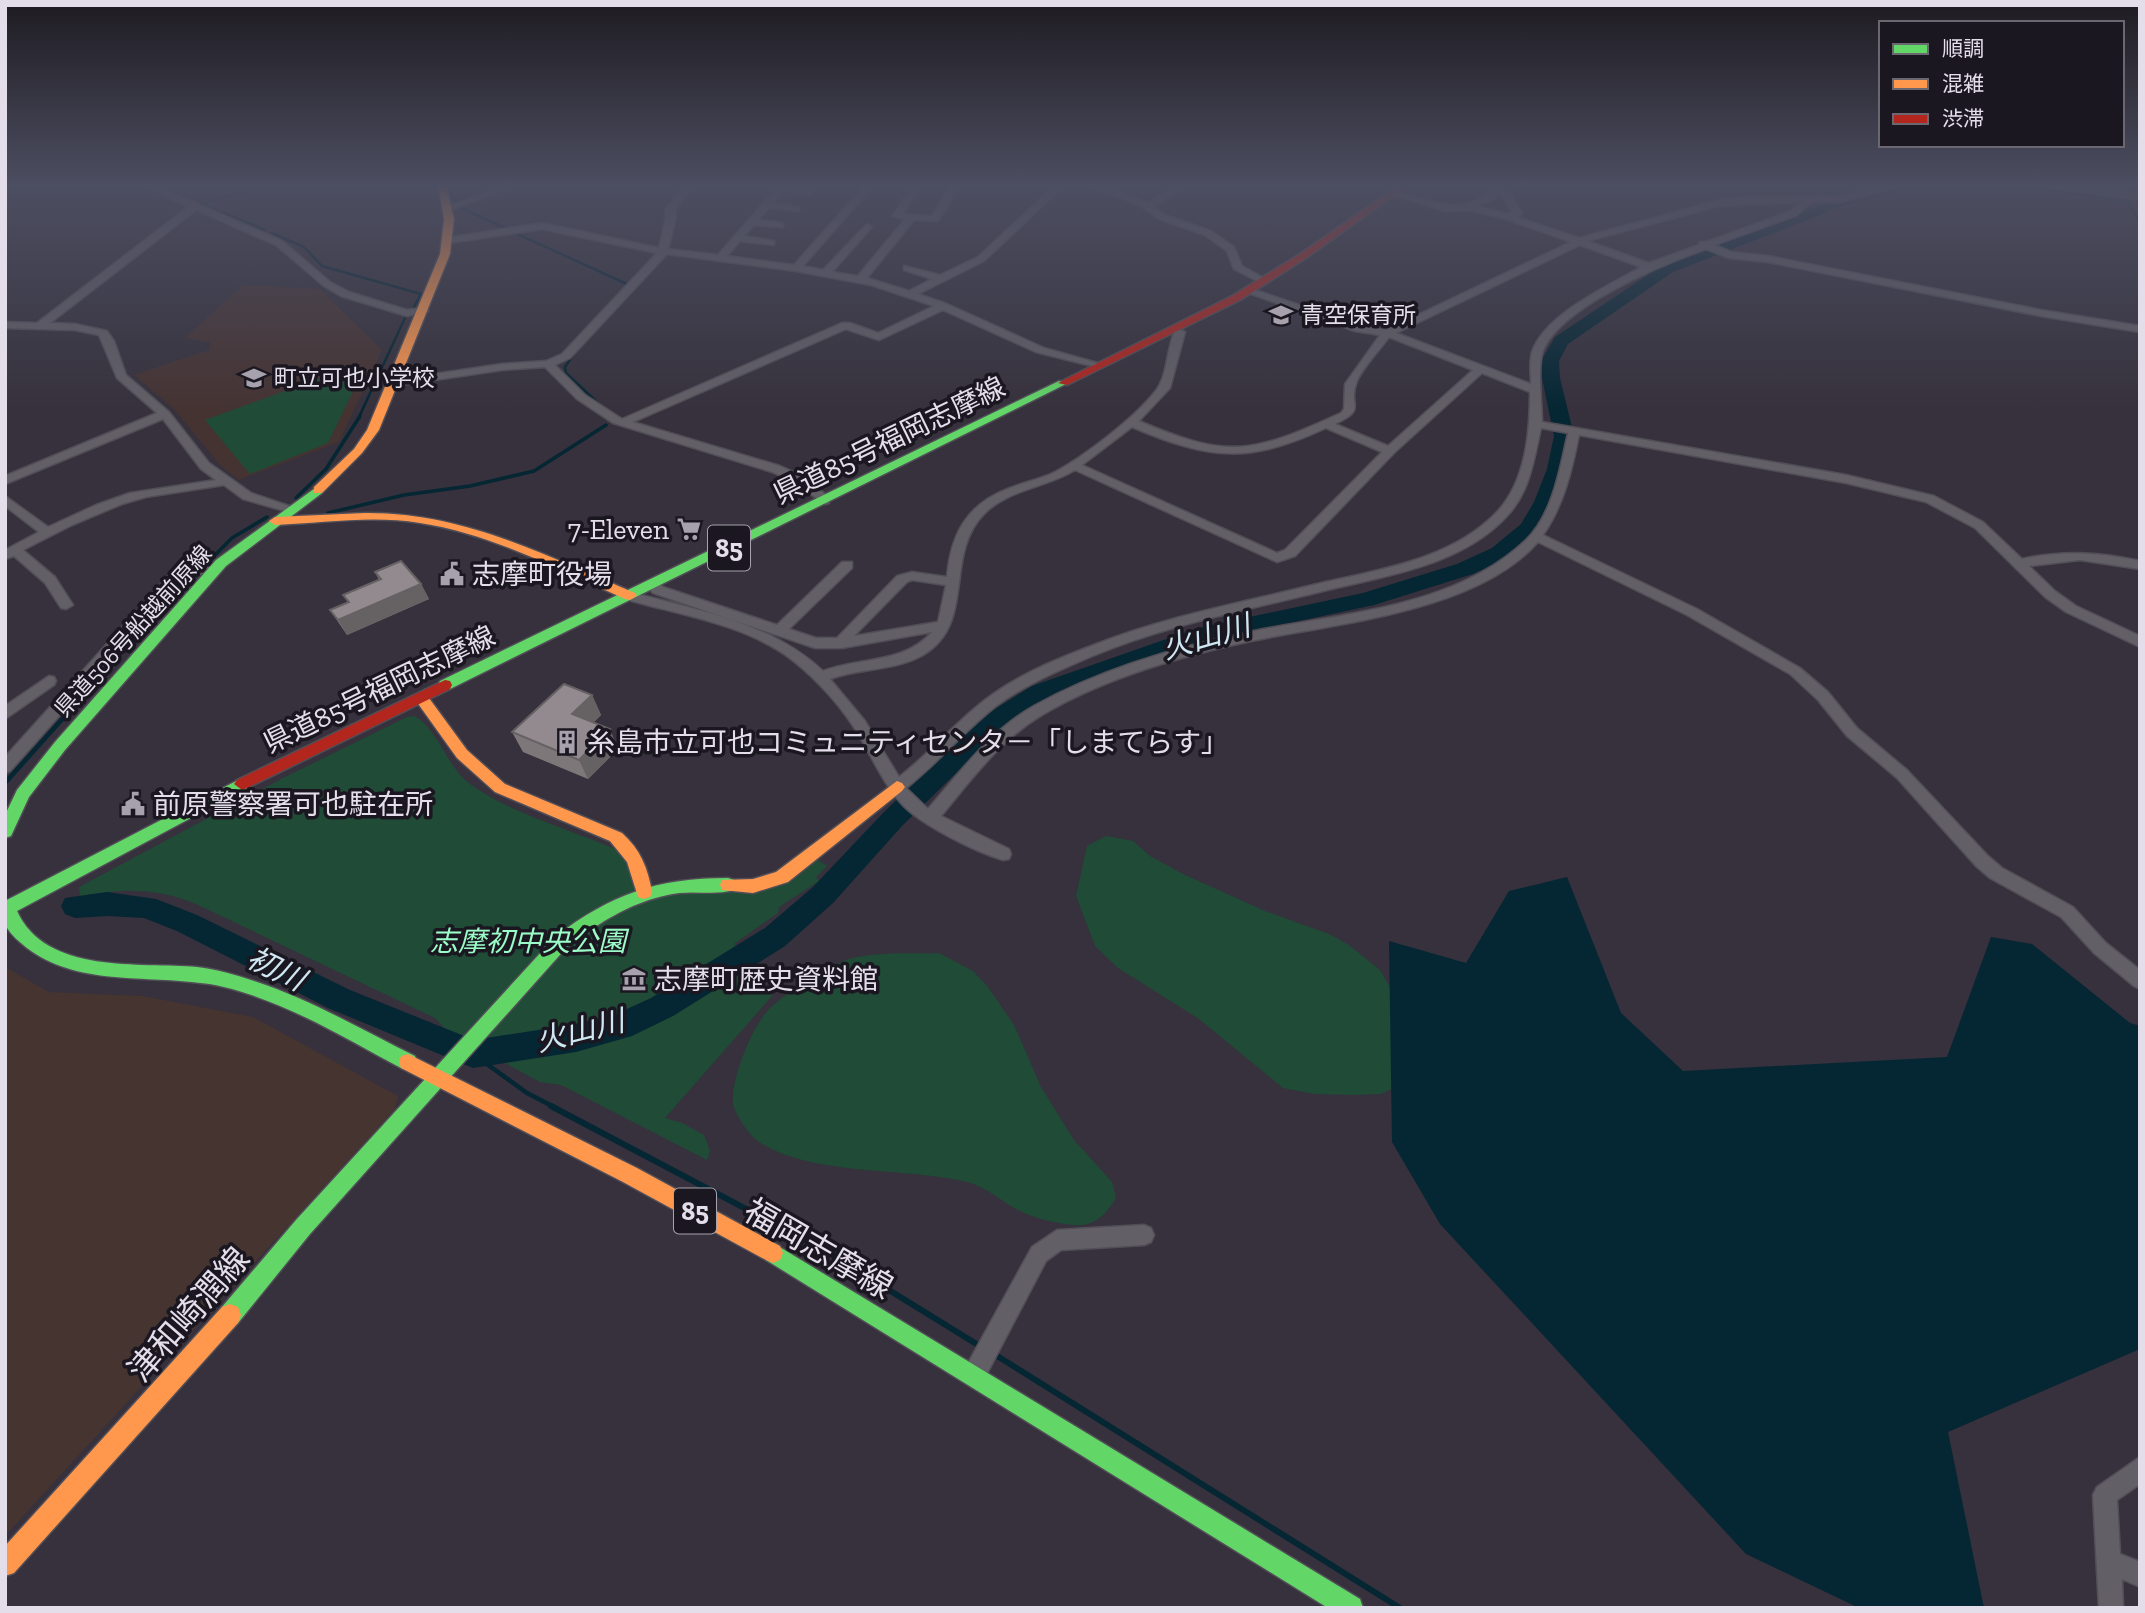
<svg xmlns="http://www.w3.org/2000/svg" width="2145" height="1613" font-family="'Zilla Slab','Noto Sans JP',serif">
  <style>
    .commercial { fill: #453430 }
    .education { fill: #453332 }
    .green { fill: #1f4b37 }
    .water { fill: #052633 }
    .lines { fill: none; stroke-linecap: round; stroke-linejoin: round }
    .stream-far3 { stroke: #052633; stroke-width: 2.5 }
    .stream-far2 { stroke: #052633; stroke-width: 3.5 }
    .stream-far1 { stroke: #052633; stroke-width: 4.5 }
    .stream { stroke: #052633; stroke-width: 6 }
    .river { fill: #052633; fill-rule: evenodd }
    .street-casing { stroke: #514e57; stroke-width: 3 }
    .fast-casing { stroke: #514e57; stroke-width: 3 }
    .slow-casing { stroke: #514e57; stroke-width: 3 }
    .jam-casing { stroke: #514e57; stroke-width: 3 }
    .street { fill: #625f66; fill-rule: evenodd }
    .fast { fill: #63d668; fill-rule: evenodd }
    .slow { fill: #ff974d; fill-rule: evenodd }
    .jam { fill: #b3261e; fill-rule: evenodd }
    .wall { fill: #7e777a }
    .shaded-wall { fill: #666163 }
    .building { fill: #928a8e; stroke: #666163; stroke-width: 2 }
    .labels { text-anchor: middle; stroke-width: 7; stroke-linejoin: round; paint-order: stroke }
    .far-poi-label { font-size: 23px; fill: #e3deea; stroke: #1b1720; text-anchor: start }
    .far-street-label { font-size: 23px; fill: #e3deea; stroke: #1b1720 }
    .shield { fill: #1b1720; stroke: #a7a2ad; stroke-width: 2 }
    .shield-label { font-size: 26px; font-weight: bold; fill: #e3deea }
    .street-label { font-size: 28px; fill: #e3deea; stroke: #1b1720 }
    .poi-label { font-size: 28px; fill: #e3deea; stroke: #1b1720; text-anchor: start }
    .park-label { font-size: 28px; font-style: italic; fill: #9afcc7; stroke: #1b1720 }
    .water-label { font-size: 30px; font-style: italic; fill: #cee7f2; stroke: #1b1720 }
    .near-street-label { font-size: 33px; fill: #e3deea; stroke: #1b1720 }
  </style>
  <rect width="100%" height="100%" fill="#36313c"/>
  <!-- commercial -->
  <path class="commercial" d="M5,967L49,992L143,996L253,1017L398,1096L395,1109L5,1536Z"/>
  <!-- education -->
  <path class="education" d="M243,285L320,289L382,350L339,442L239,480L221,466L173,408L134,375L209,350L211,342L185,338Z"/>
  <!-- green -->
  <path class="green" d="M340,371L355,387L328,443L250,474L205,420Z
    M415,716C440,732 446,766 469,783C505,811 570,830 613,848L626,856L636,884L719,890L818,860L827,866L816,877L819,881L779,907L778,913L734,944L772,996L665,1118L682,1123L704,1135L710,1151L707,1160L561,1085L540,1082L449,1033L435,1018L196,904C154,887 123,889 80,896L79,887L281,779L407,717Z
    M1106,836L1133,841L1150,856L1183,874L1265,911L1329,934L1349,945L1380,970L1393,992L1398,1086L1381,1094L1352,1095L1315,1094L1283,1088L1199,1019L1118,968L1095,946L1076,896L1087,846Z
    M939,953L973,971L988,987L1014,1025L1041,1087L1074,1140L1112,1182L1116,1198C1106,1214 1095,1227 1074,1225C1058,1224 1033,1218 1018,1210C1002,1202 985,1186 967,1182C905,1167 814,1177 759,1142C750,1136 734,1114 733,1103C731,1078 753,1023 772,1006C787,993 830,965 849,959C878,951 910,954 939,953Z"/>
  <!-- water -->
  <path class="water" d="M1567,877L1621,1013L1683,1071L1947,1057L1991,937L2032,944L2130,1023L2140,1026V1349L1948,1432L1984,1608L1857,1607L1746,1554L1440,1224L1392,1142L1389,941L1466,963L1509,891Z"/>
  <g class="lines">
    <!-- stream-far3 -->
    <path class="stream-far3" d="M2015,185L2126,201L2140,221
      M449,189L459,207L505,228
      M1823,209L1921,185
      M265,230L202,204L268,185
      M513,232L629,285
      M272,233L304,247L322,266L421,294L414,307
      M598,328L635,288
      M575,352L565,367L566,373L603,408
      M359,417L405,318"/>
    <!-- stream-far2 -->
    <path class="stream-far2" d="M296,498L326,469L360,416
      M328,513L404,495L470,486L534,471L606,425
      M63,718L153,617L232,538L267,517"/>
    <!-- stream-far1 -->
    <path class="stream-far1" d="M5,783L65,716
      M473,1054L527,1093L554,1107"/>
    <!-- stream -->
    <path class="stream" d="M551,1106L824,1250L983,1348
      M994,1354L1400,1608"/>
    <!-- river -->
    <path class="river" d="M1824,185H1838V204L1828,212L1673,272L1568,344L1559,361L1560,378L1574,436L1567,469L1554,502L1540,528L1508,558L1473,574L1374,605L1210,640L1050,698L1003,727L902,826L833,903L785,946L673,1016L632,1036L576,1052L473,1068L328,1008L177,931L144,918L107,916L75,918L65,914L61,906L65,898L107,892L156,899L197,915L350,990L474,1040L576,1024L616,1014L651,998L765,928L813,887L884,812L985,715L1032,686L1198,628L1363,593L1457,564L1492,548L1521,524L1534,502L1547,469L1554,436L1542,378L1541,361L1555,337L1661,266L1818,206L1824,202Z"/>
    <!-- street casing -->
    <g class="street-casing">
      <path id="street" d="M141,185H154L282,241L330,282L349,292L407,310L423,308L428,311L407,316L341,296L324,286L276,245L196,210L50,323L75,324L107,331L114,341L126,375L169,412L209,463L251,493L298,509L292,513L243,499L224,485L146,497L122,504L72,525L23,550L55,577L73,605L66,609L61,608L45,583L14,556L5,559V550L39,532L5,506V496L48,527L96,505L130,493L216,480L201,469L163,419L5,484V476L157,413L117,378L99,335L75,330L5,328V322L37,323L188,207Z
        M507,185H521L452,209L445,207Z
        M685,185H694L675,210L676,217L668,249L718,255L779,185L813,190L814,192L810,195L783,192L773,203L799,207V211L769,208L758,220L783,223V227L754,225L744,236L774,241V245L740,241L727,256L794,265L865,185H874L803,266L823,270L867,224L872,227L870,229L832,272L858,276L905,219L892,216L913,185H922L903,214L932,216L952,185H961L938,221L914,220L867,278L909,291L932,279L904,270V266L940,275L978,257L1055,185H1065L984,261L918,294L947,304L1044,348L1105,365L1100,368L1036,352L943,310L879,340L846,329L633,422L780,466L798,474L829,497V503L825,504L790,480L772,472L613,423L577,399L545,367L502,370L394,386L389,383L394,380L502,364L546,361L562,354L657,253L542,229L449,243L444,240L446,238L542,223L659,248L666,217L665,210ZM667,254L796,271L871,285L934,306L878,333L850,323H842L622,419L585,395L555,365L570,358Z
        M1086,185H1100L1148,203L1176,185H1187L1154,207L1165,215L1211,231L1234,247L1242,266L1269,281L1261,283L1234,269L1227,251L1205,235L1159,219L1139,205Z
        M1495,185H1504L1501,189L1509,193L1522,213L1517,217L1579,238L1720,200L1746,197L1840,196L1884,185H1901L1840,202H1811L1797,215L1714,245L1731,252L1768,256L2041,310L2140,326V332L2041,316L1768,262L1729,258L1706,249C1663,264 1560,307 1543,351C1537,368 1542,403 1542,422L1846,475L1934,496L1983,522L2022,559C2062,550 2099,552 2140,561V569L2080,560L2029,566L2055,591L2076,606L2140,636V647L2066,612L2045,597L1975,528L1926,502L1846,483L1579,435C1572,470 1564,505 1543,535L1697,609L1800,668L1828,692L1857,728L1907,770L1988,856L2002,868L2073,907L2106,943L2140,970V989L2134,986L2094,953L2061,917L1990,878L1976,866L1897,778L1847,736L1818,700L1790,674L1687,615L1538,542C1476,612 1338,623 1251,641C1181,656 1104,678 1042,715C1000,740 971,780 941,816L1009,849L1011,854L1009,859L1003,860C976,852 919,824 901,803C884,784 874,761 861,739C844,709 818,680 791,659C745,624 680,615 625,599L623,596L630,592C697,610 771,622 823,671C859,657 904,664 932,632L842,648H815L653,593L646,585L648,582H658L663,587L777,625L842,562H852V568L789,629L816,638H837L897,576L912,572L947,577C951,533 967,504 1010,488C1025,482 1041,479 1055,472C1085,456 1134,418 1154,393C1168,377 1166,352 1174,333L1169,329L1174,326L1185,332L1170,388L1139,421C1230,460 1253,453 1341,413L1344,409L1345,384L1380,335L1355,331L1243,291L1252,289L1361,326L1386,330L1571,242L1506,219L1467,210L1445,211L1390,194L1394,191C1427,200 1470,219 1495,185ZM1498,194L1503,197L1512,212L1508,214L1476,206L1494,199ZM1800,202L1791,211L1706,242H1700L1699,245L1649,263L1587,241L1720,206ZM1580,245L1641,267C1608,286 1545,314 1532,352C1529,362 1531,374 1531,384L1396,333ZM1389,337L1473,370L1388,446L1335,424C1368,409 1348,406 1356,384C1360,370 1380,350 1389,337ZM1482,373L1530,392C1530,432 1526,481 1497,512C1450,561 1376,570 1313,585C1240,603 1164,617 1094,645C1057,659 1017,675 985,700C955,723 929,754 899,777L865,721L830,679C860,668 895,671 923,655C977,623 943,556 984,514C1008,489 1046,488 1075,470L1277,562L1295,556L1394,453ZM1132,427C1210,460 1248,464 1326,428L1382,452L1285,550L1277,553L1082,465ZM1541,428L1568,433C1560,468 1553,514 1526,540C1456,607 1344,613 1254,631C1179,646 1101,669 1034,706C991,730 960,772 928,809L906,788C938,763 964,731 996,706C1024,685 1058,671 1090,657C1163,626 1242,611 1319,592C1383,576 1460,567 1507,516C1530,492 1534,459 1541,428ZM912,580L946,585L938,622L854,636L907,582Z
        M2033,185H2064L2140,194V200Z
        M184,563L214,567L221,571L214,575L187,572L10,771L5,773V757L179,564Z
        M49,676L54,677L56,681L54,685L5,719V706Z
        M1144,1225L1151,1228L1154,1235L1151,1242L1144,1245L1061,1250L1046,1261L982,1383L974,1386L966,1383L963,1375L966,1367L1032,1247L1057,1230Z
        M2140,1457V1484L2117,1500L2120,1554L2140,1562V1587L2122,1579L2123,1608H2099L2093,1495L2097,1487Z"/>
    </g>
    <!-- fast casing -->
    <g class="fast-casing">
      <path id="fast" d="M1059,381L1068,383L450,689H440L438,685L440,681Z
        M318,486L322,487V493L226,566L65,750L29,797L11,836L5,838V815L17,790L55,742L216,560Z
        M242,778L250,784L247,788L17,911C46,975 140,962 197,967C216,969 236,975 254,981C310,999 362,1030 415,1056L417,1062L415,1068L408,1070L401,1068C350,1041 298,1009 242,992C229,988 215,984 200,983C140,975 70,986 21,943C15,938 7,931 5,922C4,916 5,907 5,901Z
        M728,878L734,880L736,885L734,890C717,895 697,891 679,893C636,899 601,921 567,947L310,1234L238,1323L230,1326L222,1323L219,1315L222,1307L296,1220L555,937C611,894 657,878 728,878Z
        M773,1243L1360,1599L1363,1608H1328L766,1260L763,1253L766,1246Z"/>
    </g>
    <!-- slow casing -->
    <g class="slow-casing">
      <path id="slow" d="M438,185H446L454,219L450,254L379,430L362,453L322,493H314V487L354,449L367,430L440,254L444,219Z
        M365,513C463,512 547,556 635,593L637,596L630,600L625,599C559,570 492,534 420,523C372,515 323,523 275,525L269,521L275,517Z
        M421,693L426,694L467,750L505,784L622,833C640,849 648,868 652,892L650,897L644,899L638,897L627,862L610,841L495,792L457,758L414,698Z
        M897,781L902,783L905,787L902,791L788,882L753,893L722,890L720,885L722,880L753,879L776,872Z
        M408,1054L637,1168L780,1246L783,1253L780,1260L773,1263L766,1260L623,1182L401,1068L399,1062L401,1056Z
        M230,1304L238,1307L241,1315L238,1323L14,1573L5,1576V1546L222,1307Z"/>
    </g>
    <!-- jam casing -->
    <g class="jam-casing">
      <path id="jam" d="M1399,185H1409L1306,258L1240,300L1067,385L1058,383L1232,296L1300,254Z
        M445,680L450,681L452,685L450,689L247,788L242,790L234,784L237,780Z"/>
    </g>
    <!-- street -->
    <use href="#street" class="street"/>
    <!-- fast -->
    <use href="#fast" class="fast"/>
    <!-- slow -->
    <use href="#slow" class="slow"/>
    <!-- jam -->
    <use href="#jam" class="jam"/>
  </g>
  <!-- wall -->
  <path class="wall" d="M375,572L421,584L429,599L347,635L330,610L348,602L343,595L379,580Z
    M592,695L601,715L593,723L618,749L588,779L523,752L512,732Z"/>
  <!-- shaded-wall -->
  <path class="shaded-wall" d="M421,584L429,599L347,635L338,620Z
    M592,695L601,715L581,734L572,714Z
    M610,729L618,749L588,779L579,760Z"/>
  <!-- building -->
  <path class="building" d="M401,561L421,584L338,620L330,610L349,602L343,595L381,579L375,572Z
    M564,684L592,695L572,714L610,729L579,760L512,732Z"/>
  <!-- sky -->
  <linearGradient id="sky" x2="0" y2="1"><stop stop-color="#1e1b21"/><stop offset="0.45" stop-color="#4c4e61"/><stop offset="1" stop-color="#4c4e61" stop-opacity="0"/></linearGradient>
  <rect width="2145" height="411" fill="url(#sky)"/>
  <!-- icons -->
  <defs>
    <g id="school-bare" transform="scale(1.89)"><path d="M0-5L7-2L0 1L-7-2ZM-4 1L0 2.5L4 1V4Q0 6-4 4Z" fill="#a6a1ad" stroke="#1b1720" stroke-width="2.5" paint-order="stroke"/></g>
    <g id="supermarket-bare" transform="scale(1.89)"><path d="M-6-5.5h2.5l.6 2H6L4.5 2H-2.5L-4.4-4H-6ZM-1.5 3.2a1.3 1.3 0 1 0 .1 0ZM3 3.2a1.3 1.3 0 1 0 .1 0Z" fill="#a6a1ad" stroke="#1b1720" stroke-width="2.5" paint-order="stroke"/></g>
    <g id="civic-bare" transform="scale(1.89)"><path d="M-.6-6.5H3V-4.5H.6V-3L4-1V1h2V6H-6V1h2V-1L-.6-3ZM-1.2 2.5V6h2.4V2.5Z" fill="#a6a1ad" stroke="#1b1720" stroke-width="2.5" paint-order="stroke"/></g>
    <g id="building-bare" transform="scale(1.89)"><path d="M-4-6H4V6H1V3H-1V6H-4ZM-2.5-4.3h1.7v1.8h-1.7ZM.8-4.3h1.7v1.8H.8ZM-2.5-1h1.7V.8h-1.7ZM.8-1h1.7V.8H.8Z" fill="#a6a1ad" stroke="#1b1720" stroke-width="2.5" paint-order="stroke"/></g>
    <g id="museum-bare" transform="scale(1.89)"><path d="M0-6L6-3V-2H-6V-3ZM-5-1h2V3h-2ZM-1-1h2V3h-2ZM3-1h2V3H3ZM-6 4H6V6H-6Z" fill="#a6a1ad" stroke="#1b1720" stroke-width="2.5" paint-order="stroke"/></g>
  </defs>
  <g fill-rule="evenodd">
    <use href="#school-bare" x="1281" y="315"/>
    <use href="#school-bare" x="254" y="378"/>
    <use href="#supermarket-bare" x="689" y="529"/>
    <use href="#civic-bare" x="452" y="574"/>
    <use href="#building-bare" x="567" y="742"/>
    <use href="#civic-bare" x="133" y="804"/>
    <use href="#museum-bare" x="634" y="979"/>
  </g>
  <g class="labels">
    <!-- far-poi labels -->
    <g class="far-poi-label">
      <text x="1301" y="323">青空保育所</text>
      <text x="274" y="386">町立可也小学校</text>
    </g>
    <!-- far-street labels -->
    <g class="far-street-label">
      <text transform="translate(133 631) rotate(-48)" y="8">県道506号船越前原線</text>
    </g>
    <!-- shield labels -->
    <g class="shield">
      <rect x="708" y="525.5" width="42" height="45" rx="5"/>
      <rect x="674" y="1188.5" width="42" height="45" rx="5"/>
    </g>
    <g class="shield-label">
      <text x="729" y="557">85</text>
      <text x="695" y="1220">85</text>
    </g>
    <!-- street labels -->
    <g class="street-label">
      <text transform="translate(889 440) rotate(-26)" y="10">県道85号福岡志摩線</text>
      <text transform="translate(379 689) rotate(-26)" y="10">県道85号福岡志摩線</text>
    </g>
    <!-- poi labels -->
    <g class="poi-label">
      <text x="669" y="539" text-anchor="end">7-Eleven</text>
      <text x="472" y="584">志摩町役場</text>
      <text x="587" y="752">糸島市立可也コミュニティセンタ－「しまてらす」</text>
      <text x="153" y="814">前原警察署可也駐在所</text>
      <text x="654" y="989">志摩町歴史資料館</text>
    </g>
    <!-- park labels -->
    <g class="park-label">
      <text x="528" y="951">志摩初中央公園</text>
    </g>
    <!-- water labels -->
    <g class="water-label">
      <text transform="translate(1206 637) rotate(-16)" y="10">火山川</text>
      <text transform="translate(276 969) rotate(26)" y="10">初川</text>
      <text transform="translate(580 1031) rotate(-14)" y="10">火山川</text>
    </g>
    <!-- near-street labels -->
    <g class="near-street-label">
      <text transform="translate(819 1248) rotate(30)" y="12">福岡志摩線</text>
      <text transform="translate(188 1314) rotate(-49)" y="12">津和崎潤線</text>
    </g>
  </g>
  <!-- border -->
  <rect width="2145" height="1613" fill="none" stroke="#e3deea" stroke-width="14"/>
  <!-- legend -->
  <rect x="1879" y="21" width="245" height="126" fill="#1b1720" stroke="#6b6771" stroke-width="2"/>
  <rect x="1893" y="44" width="35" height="10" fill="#63d668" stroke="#6b6771" stroke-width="2"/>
  <text x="1942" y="56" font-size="21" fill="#e3deea">順調</text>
  <rect x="1893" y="79" width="35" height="10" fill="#ff974d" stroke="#6b6771" stroke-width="2"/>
  <text x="1942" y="91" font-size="21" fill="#e3deea">混雑</text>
  <rect x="1893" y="114" width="35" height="10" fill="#b3261e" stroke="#6b6771" stroke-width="2"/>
  <text x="1942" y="126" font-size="21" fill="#e3deea">渋滞</text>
</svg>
